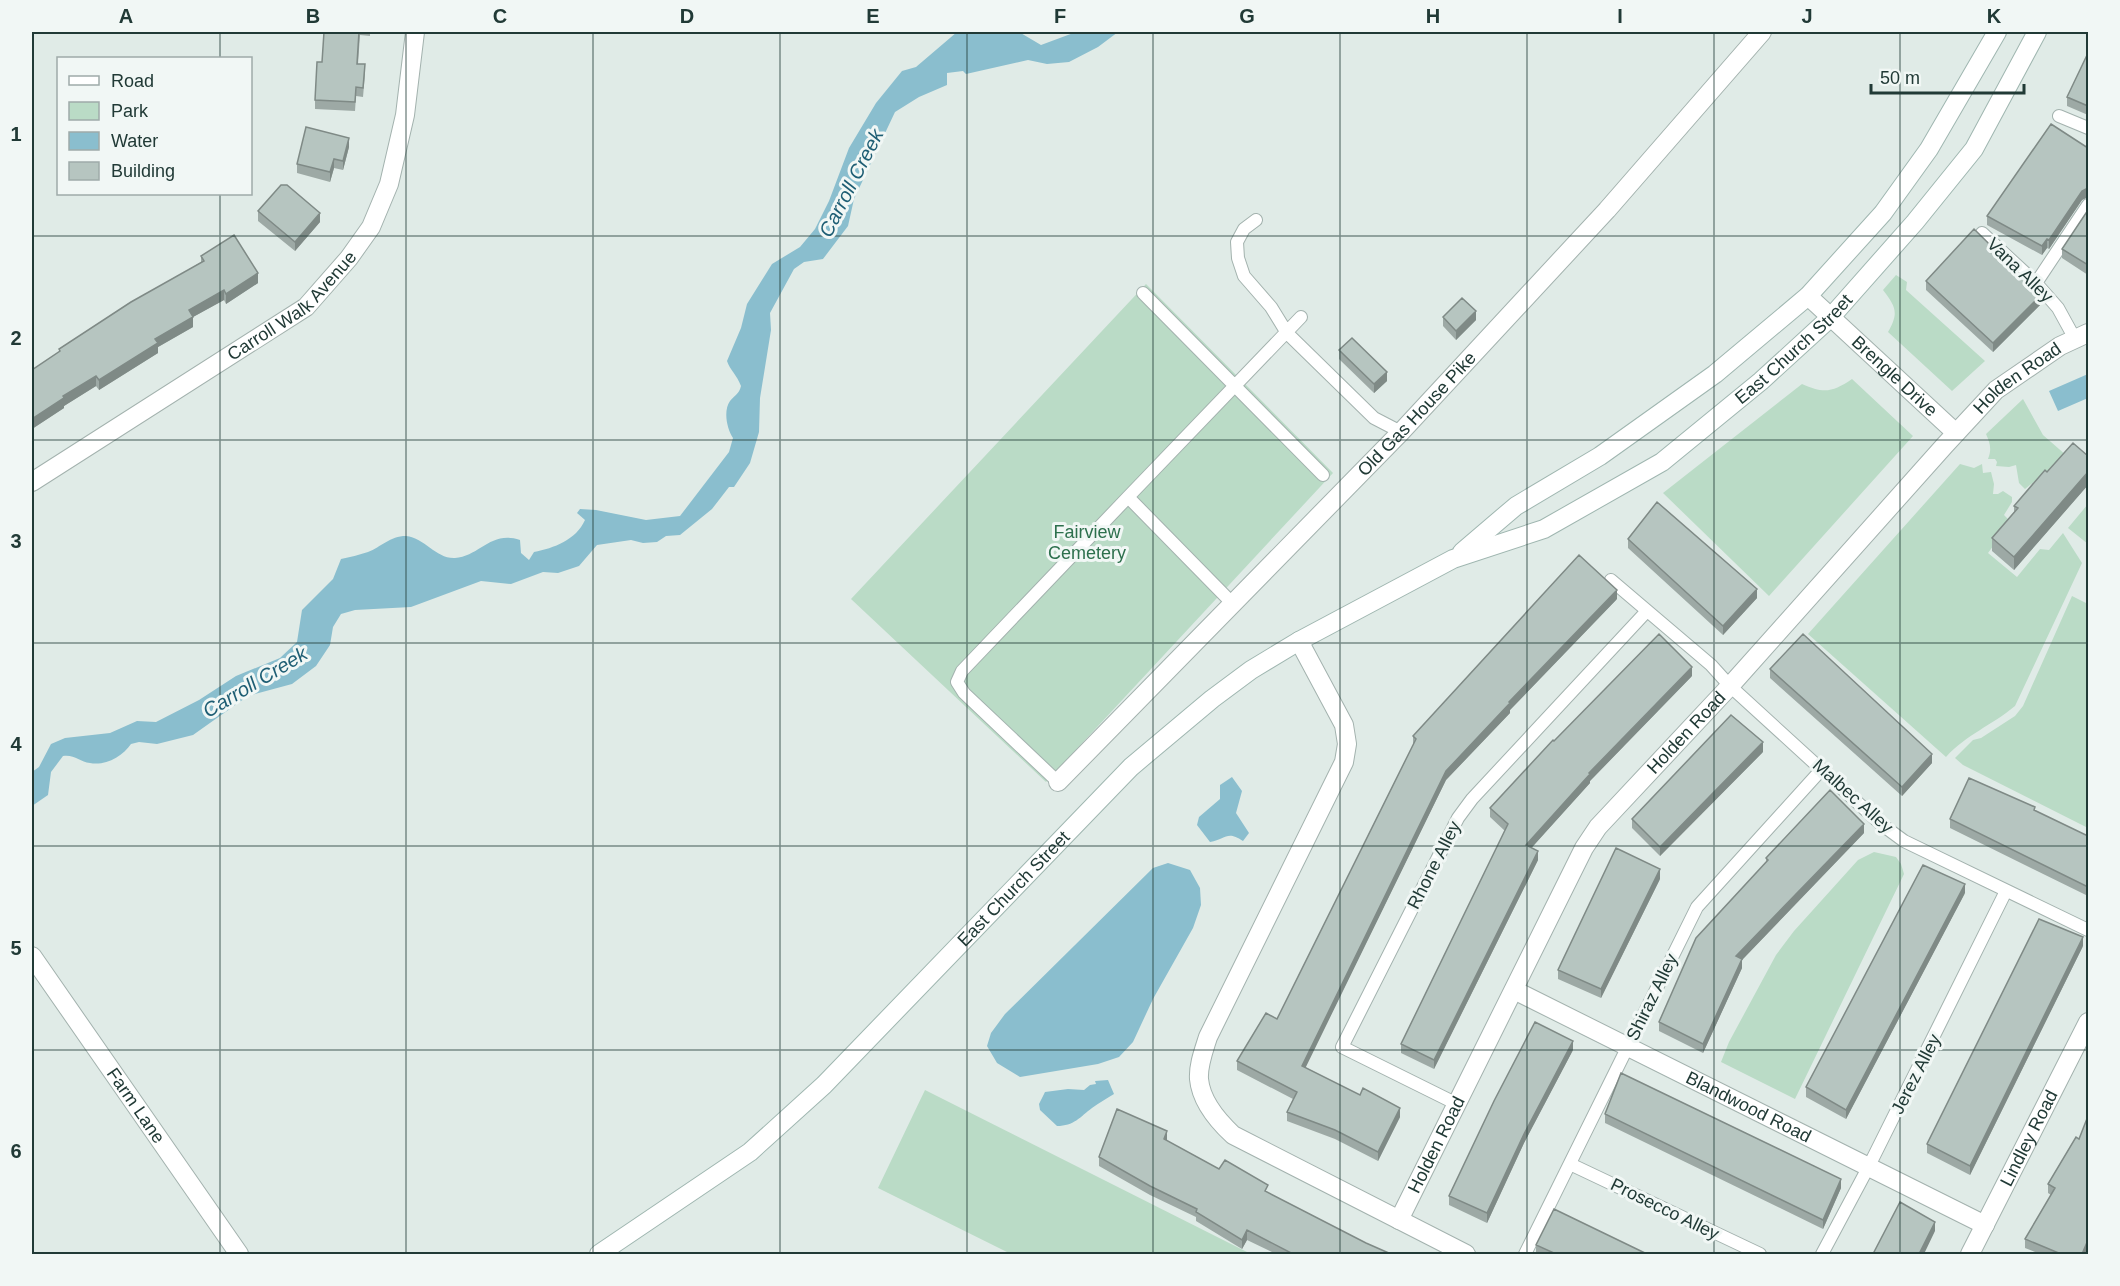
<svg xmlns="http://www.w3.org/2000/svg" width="2120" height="1286" font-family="Helvetica,sans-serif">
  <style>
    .green { fill: #badbc6 }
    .water { fill: #8abece }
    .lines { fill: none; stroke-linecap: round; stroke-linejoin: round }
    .service-casing { stroke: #a3b2ae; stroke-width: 14 }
    .minor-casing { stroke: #a3b2ae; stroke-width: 20 }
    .secondary-casing { stroke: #9fb6b0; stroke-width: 20 }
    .service { stroke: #fff; stroke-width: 12 }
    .minor { stroke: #fff; stroke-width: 18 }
    .secondary { stroke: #fff; stroke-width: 18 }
    .wall { fill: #9da9a5 }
    .shaded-wall { fill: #7f8a86 }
    .building { fill: #b6c5c0; stroke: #7f8a86; stroke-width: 1.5 }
    .grid { fill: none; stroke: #213a36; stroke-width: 1.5; stroke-opacity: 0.55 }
    .labels { text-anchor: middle; stroke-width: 6; stroke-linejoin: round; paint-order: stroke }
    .street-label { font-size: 18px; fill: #213a36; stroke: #f1f7f5 }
    .park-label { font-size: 18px; fill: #2d704d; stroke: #f1f7f5 }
    .water-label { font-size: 20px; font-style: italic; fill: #1e5e74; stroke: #f1f7f5 }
    .neatline { fill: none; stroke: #213a36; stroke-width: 2 }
    .grid-label { font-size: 20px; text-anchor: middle; font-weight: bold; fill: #213a36 }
  </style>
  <rect width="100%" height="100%" fill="#e0ebe7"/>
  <!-- green -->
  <path class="green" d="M1896,275L1907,282L1906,290L1985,361L1952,391L1888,332C1899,313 1896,307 1883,290Z
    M1146,284L1333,473L1046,782L851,599Z
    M1852,379L1913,436L1769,596L1663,493L1802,384C1824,394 1833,392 1852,379Z
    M2023,399L2043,435L2067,456L2042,484L2035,481L2025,489L2019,483L2016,465L2009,467L1996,466L1997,462L1995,459H1988C1992,449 1990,443 1986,434Z
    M1960,464L1974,468L1982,464L1983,473L1991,472L1994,484L1993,494H1998L2003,491L2012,497V502L2004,515L2011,522L1988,553L2017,577L2040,549L2049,550L2063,533L2082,563L2015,706C1991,726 1967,734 1946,757L1808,634Z
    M2088,504V544L2068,528Z
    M2072,596L2088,604V828L1963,765L1955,758L1973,740L1981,738L2015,716L2023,706Z
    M1874,852L1896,857L1901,864L1904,874L1795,1099L1721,1062L1729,1042L1776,955L1794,931L1858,860Z
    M925,1090L1251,1254H1011L878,1188Z"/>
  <!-- water -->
  <path class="water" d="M957,32H1019L1041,45L1076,32H1118L1098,47L1069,62L1047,64L1028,60L966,74L963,71L947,73V85L919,97L895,112L854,199L848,226L823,259L804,262L794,269L770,313L771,330L760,398L759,432L750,463L734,487H729L712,509L680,535L666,536L657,542L643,543L631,540L597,545L579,566L558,573L543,572L511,584L481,581L411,607L355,610L341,614L333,627L330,645L316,666L292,684L248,696L193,735L157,744L139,742L131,744C123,756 106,766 90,763C80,762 74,754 63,756L51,772L48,795L32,806V772L39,767L51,744L65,738L110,733L137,721L156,722L199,700L236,676L280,658L297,642L302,610L333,579L341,559C350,557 359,555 368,552C381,547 390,536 406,536C425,538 436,559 455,558C480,556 491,530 520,540L521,553L529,560L534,552C554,548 576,540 585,520L577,513L580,509L596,510L646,520L680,516L729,452L733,438C727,429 723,411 730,401C735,395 739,394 741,386C737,375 730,370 727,361L741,328L747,304L772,264L800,247L815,229L829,201L849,148L876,103L902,71L916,67Z
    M2088,374V398L2058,411L2049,391Z
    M1232,777L1242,791L1236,813L1249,833L1243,841C1227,830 1226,839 1210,842L1197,825L1199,817L1220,799V785Z
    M1168,863L1190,870L1200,888L1201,905L1193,928L1153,999L1133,1042L1119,1057L1098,1064L1020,1077L997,1063L987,1046L991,1033L1005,1014L1153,868Z
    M1108,1080L1114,1094C1107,1098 1099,1103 1092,1108C1080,1117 1074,1126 1057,1126L1040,1110L1039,1104L1045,1092L1068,1089L1084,1090L1090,1085L1096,1084L1095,1081Z"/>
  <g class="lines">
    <!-- service casing -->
    <g class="service-casing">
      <path id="service" d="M2059,116L2088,128
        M1256,220L1244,229L1237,242L1238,258L1244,276L1271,307L1287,333L1374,418L1401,432
        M1982,233L2036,283L2058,308L2075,339
        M2036,283L2088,205
        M1143,293L1323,475
        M1128,497L1301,317
        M1611,580L1711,665L1730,686L1881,824L1904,841L2088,930
        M1058,782L964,693L957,682L962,671L1128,497L1233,604
        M1457,1104L1342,1047L1458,818L1472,799L1646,612
        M1570,1164L1760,1254
        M1525,1254L1697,907L1822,769
        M1822,1254L1869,1166L2006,891"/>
    </g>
    <!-- minor casing -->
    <g class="minor-casing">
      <g id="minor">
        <path id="s1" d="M1808,296L1956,433"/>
        <path id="s2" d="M32,482L306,307L349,258L371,227L389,184L405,115L415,32"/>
        <path d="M1299,641L1344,725L1347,744L1344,762L1208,1037C1204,1050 1198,1065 1199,1079C1201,1101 1218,1121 1233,1135L1466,1254"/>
        <path id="s3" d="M1058,782L1401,432L1607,210L1762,32"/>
        <path id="s4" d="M32,956L239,1254"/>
        <path id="s5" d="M1514,990L1985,1225"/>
        <path id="s6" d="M1399,1220L1584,848L1598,827L1730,686L1945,445L1996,390L2060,346L2088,333"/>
        <path id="s7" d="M1970,1254L2088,1022"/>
      </g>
    </g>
    <!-- secondary casing -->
    <g class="secondary-casing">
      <g id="secondary">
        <path d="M1462,552L1516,506L1600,456L1715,374L1808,296L1883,213L1929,149L1997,32"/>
        <path id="s8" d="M599,1254L750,1152L824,1085L1131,767L1212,699L1251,670L1299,641L1453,559L1544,529L1662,462L1761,381L1831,317L1915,222L1974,149L2037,32"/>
      </g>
    </g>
    <!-- service -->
    <use href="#service" class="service"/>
    <!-- minor -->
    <use href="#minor" class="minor"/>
    <!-- secondary -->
    <use href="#secondary" class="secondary"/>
  </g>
  <!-- wall -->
  <path class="wall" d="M324,32H370V36L360,35L358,64L365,74L363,97L356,96L355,111L315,109V100L322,62Z
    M2088,53V115L2067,106V97Z
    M349,147L343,170L334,168L330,182L297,173V164Z
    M2088,148V197L2082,200L2049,249L2047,248L2042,255L1987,225V216Z
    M2088,210V275L2062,258V249Z
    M258,211L320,222L295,251L258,221Z
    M201,256L258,283L226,304L224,300L193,317V327L158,347V353L99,390L96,386L64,406V408L32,429V370L59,352V349L201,262Z
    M1926,281L2041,304L1993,352L1926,290Z
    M1443,317L1476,320L1456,340L1443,326Z
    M1339,350L1387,381L1374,393L1339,359Z
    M2088,456V485L2014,570L1992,551V538L2014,512V506L2047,472Z
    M1628,539L1757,598L1723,635L1628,548Z
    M1617,599L1510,710V713L1446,780L1305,1067L1400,1117L1378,1161L1335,1139L1287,1121V1112L1293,1099L1237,1070V1061L1277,1019L1413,745V736Z
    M1770,669L1932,763L1902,796L1770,678Z
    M1692,676L1590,781V783L1531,848L1538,860L1434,1069L1401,1053V1044L1505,831L1490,817V808L1554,741Z
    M1763,752L1660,856L1632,828V819Z
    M2035,811L2088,836V896L1950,828V819Z
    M1864,833L1742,960V968L1703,1053L1659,1031V1022L1766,862V858Z
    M1660,879L1601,998L1558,979V970Z
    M1965,893L1846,1119L1806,1097V1087Z
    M2083,946L1970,1175L1927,1153V1144Z
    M1573,1050L1524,1143L1487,1223L1449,1205V1196Z
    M1605,1114L1841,1188L1823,1229L1605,1123Z
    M2076,1137L2088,1249L2086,1254H2040L2025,1248V1239L2051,1195L2048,1193V1184Z
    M1167,1140V1141L1219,1169L1268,1193L1366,1243L1391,1254H1276L1247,1240L1242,1249L1196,1221V1217L1150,1195L1099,1166V1157Z
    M1536,1245L1647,1254H1536Z"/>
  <!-- shaded-wall -->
  <path class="shaded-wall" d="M349,138V147L343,170V161Z
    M334,159V168L330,182V172Z
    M2088,188V197L2082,200L2049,249V240L2082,191Z
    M320,213V222L295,251V242Z
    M2047,239V248L2042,255V246Z
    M258,273V283L226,304V294Z
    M224,290V300L193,317V327L158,347V353L99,390V380L155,339L189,310Z
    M2041,295V304L1993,352V343Z
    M1476,311V320L1456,340V331Z
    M1387,372V381L1374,393V384Z
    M96,376V386L64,406V408L32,429V419L63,396Z
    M2088,472V485L2014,570V557Z
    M1757,589V598L1723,635V626Z
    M1617,590V599L1510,710V713L1446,780L1302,1075V1066L1446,771L1509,702Z
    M1692,667V676L1590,781V783L1526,854V845L1589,773Z
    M1763,742V752L1660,856V847Z
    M1932,754V763L1902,796V787Z
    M1864,824V833L1742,960V968L1703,1053V1044L1736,956Z
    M1538,851V860L1434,1069V1060Z
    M1660,869V879L1601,998V989Z
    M1965,884V893L1846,1119V1110Z
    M2083,937V946L1970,1175V1166Z
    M1573,1041V1050L1524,1143L1487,1223V1213L1524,1134Z
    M1400,1108V1117L1378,1161V1152Z
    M1167,1131V1140L1164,1148V1139Z
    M1841,1179V1188L1823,1229V1220Z
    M1935,1222V1231L1924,1254H1919Z
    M1247,1230V1240L1242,1249V1240Z
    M2088,1240V1249L2086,1254H2082Z"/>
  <!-- building -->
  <path class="building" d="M324,32H359L357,64H365L363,88L356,87L355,102L315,100L317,62H322Z
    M2088,53V106L2067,97Z
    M2051,124L2088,148V188L2082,191L2049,240L2047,239L2042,246L1987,216Z
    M306,127L349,138L343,161L334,159L330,172L297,164Z
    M281,185H287L320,213L295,242L258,211Z
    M2088,210V265L2062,249Z
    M1974,229L2041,295L1993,343L1926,281Z
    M234,235L258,273L226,294L224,290L189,310L193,317L155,339L158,343L99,380L96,376L63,396L64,398L32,419V370L60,351L59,349L131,302L204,261L201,256Z
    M1462,298L1476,311L1456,331L1443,317Z
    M1352,338L1387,372L1374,384L1339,350Z
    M2073,443L2088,456V472L2014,557L1992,538L2018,508L2014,506L2045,470L2047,472Z
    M1657,502L1757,589L1723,626L1628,539Z
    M1579,555L1617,590L1509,702L1510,703L1446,771L1302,1066L1360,1095L1363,1088L1400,1108L1378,1152L1335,1130L1287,1112L1297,1092L1237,1061L1266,1013L1277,1019L1416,739L1413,736Z
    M1659,634L1692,667L1589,773L1590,774L1526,845L1538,851L1434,1060L1401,1044L1508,824L1490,808L1553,740L1554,741Z
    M1803,634L1932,754L1902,787L1770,669Z
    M1731,715L1763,742L1660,847L1632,819Z
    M1969,778L2035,807L2034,810L2088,836V887L1950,819Z
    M1830,790L1864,824L1736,956L1742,959L1703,1044L1659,1022L1696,938L1768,860L1766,858Z
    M1616,848L1660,869L1601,989L1558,970Z
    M1923,865L1965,884L1846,1110L1806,1087Z
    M2039,919L2083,937L1970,1166L1927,1144Z
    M1535,1022L1573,1041L1524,1134L1487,1213L1449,1196L1494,1101Z
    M1621,1073L1841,1179L1823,1220L1605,1114Z
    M1117,1109L1167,1131L1164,1139L1219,1169L1225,1160L1268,1185L1265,1191L1366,1243L1391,1254H1293L1247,1230L1242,1240L1196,1212L1197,1209L1150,1186L1099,1157Z
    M2088,1116V1240L2082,1254H2061L2025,1239L2055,1188L2048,1184L2076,1137L2079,1139Z
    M1900,1202L1935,1222L1919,1254H1873Z
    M1554,1209L1647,1254H1556L1536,1245Z"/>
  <!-- grid -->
  <path class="grid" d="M220,32V58M406,32V1254M593,32V1254M780,32V1254M967,32V1254M1153,32V1254M1340,32V1254M1527,32V1254M1714,32V1254M1900,32V1254M220,194V1254M32,236H2088M32,440H2088M32,643H2088M32,846H2088M32,1050H2088"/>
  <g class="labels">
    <!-- street labels -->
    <g class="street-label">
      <text transform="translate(2020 270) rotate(44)" y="6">Vana Alley</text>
      <text dy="6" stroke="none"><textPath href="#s2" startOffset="315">Carroll Walk Avenue</textPath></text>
      <text dy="6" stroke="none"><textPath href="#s8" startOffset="1514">East Church Street</textPath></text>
      <text dy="6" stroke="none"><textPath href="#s1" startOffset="118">Brengle Drive</textPath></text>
      <text dy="6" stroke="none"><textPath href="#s6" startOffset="1056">Holden Road</textPath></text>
      <text dy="6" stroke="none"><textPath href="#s3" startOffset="514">Old Gas House Pike</textPath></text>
      <text dy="6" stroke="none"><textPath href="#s6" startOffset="570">Holden Road</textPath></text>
      <text transform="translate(1853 796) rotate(42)" y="6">Malbec Alley</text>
      <text transform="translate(1434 865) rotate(-63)" y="6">Rhone Alley</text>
      <text dy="6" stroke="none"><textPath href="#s8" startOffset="555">East Church Street</textPath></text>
      <text transform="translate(1652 997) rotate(-64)" y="6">Shiraz Alley</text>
      <text transform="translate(1916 1074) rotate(-63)" y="6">Jerez Alley</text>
      <text dy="6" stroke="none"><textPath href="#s4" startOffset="182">Farm Lane</textPath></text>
      <text dy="6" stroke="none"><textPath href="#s5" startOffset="262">Blandwood Road</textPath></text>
      <text dy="6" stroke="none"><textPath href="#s7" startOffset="130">Lindley Road</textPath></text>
      <text dy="6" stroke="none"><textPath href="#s6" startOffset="84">Holden Road</textPath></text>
      <text transform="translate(1665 1209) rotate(26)" y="6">Prosecco Alley</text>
    </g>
    <!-- park labels -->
    <g class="park-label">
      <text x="1087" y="538">Fairview<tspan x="1087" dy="21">Cemetery</tspan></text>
    </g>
    <!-- water labels -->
    <g class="water-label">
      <text transform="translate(851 183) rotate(-63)" y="7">Carroll Creek</text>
      <text transform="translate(255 682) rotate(-31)" y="7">Carroll Creek</text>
    </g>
  </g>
  <!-- border -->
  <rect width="2120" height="1286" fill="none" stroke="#f1f7f5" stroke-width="66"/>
  <!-- legend -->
  <rect x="57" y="57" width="195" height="138" fill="#f1f7f5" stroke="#9eaba9" stroke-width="1.5"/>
  <rect x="69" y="76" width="30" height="9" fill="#ffffff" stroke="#9eaba9" stroke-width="1.5"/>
  <text x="111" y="87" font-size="18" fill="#213a36">Road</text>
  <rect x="69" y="102" width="30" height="18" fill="#badbc6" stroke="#9eaba9" stroke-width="1.5"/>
  <text x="111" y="117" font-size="18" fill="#213a36">Park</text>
  <rect x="69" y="132" width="30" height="18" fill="#8abece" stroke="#9eaba9" stroke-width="1.5"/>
  <text x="111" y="147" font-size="18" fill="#213a36">Water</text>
  <rect x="69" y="162" width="30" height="18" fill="#b6c5c0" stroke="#9eaba9" stroke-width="1.5"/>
  <text x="111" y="177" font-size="18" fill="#213a36">Building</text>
  <!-- scale -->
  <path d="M1871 84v9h153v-9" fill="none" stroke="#213a36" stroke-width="3"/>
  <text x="1880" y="84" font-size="18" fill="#213a36" stroke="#f1f7f5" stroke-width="4.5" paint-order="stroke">50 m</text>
  <rect x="33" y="33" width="2054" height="1220" class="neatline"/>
  <g class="grid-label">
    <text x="126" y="23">A</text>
    <text x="313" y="23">B</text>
    <text x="500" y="23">C</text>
    <text x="687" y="23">D</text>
    <text x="873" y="23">E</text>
    <text x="1060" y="23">F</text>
    <text x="1247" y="23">G</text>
    <text x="1433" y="23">H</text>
    <text x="1620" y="23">I</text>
    <text x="1807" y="23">J</text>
    <text x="1994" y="23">K</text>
    <text x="16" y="141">1</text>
    <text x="16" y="345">2</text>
    <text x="16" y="548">3</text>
    <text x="16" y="751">4</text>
    <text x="16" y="955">5</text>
    <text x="16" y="1158">6</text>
  </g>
</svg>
